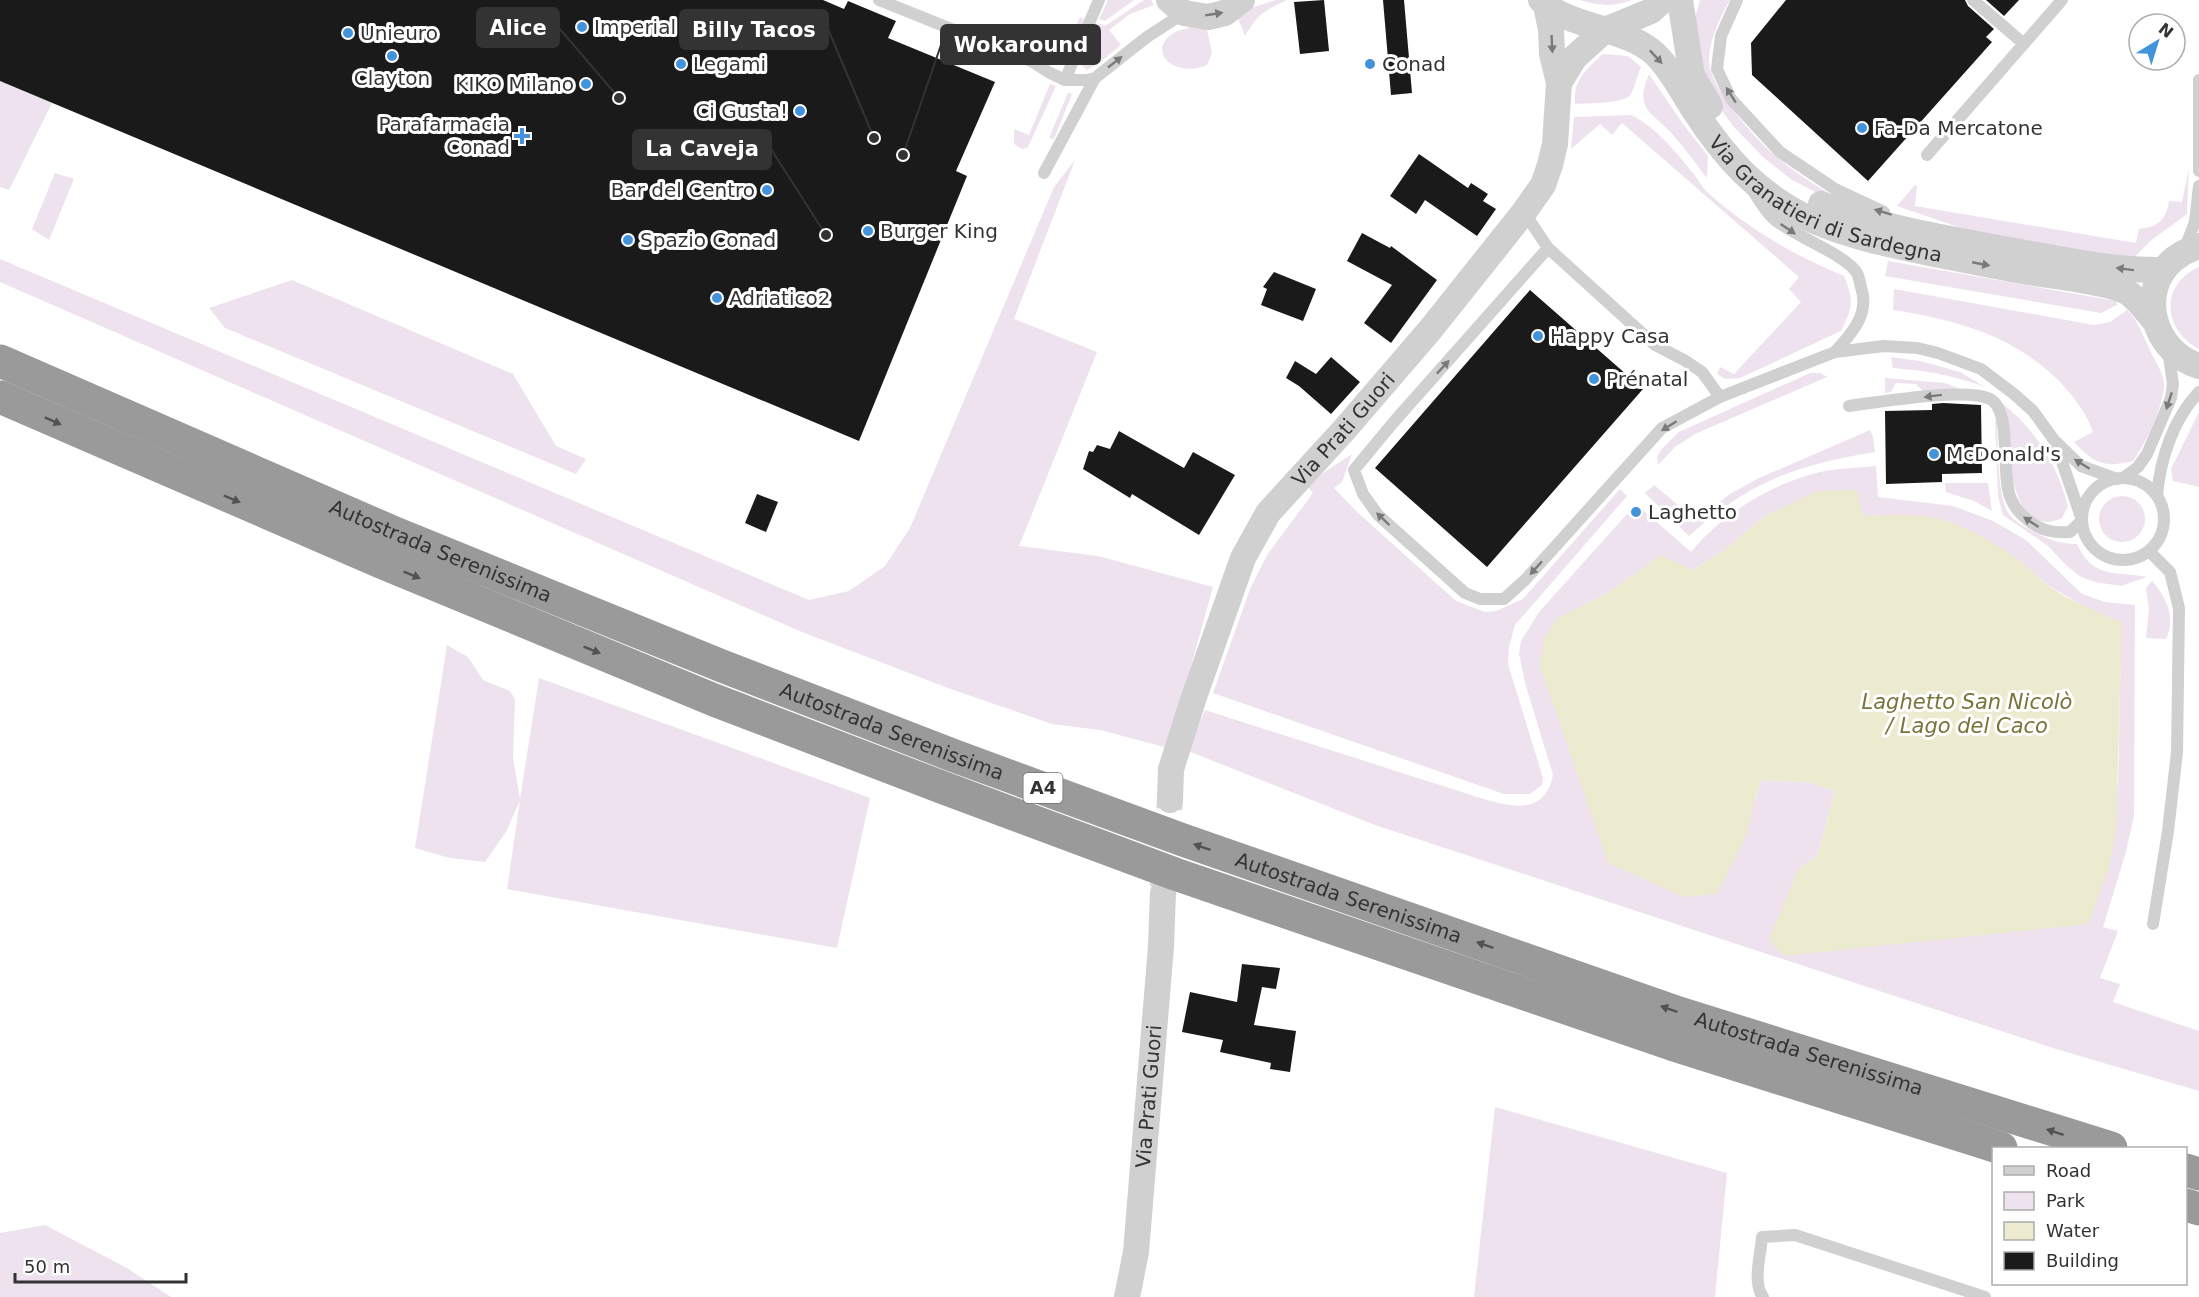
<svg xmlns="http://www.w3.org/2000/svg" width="2199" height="1297" font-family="'DejaVu Sans',sans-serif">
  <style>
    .green { fill: #eee2ee; fill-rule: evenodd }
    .water { fill: #ecebd0 }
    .building { fill: #1a1a1a }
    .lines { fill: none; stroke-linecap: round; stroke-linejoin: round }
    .street-tunnel { stroke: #d6d6d6; stroke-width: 26; stroke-dasharray: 26 13; stroke-linecap: butt }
    .lane { stroke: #d0d0d0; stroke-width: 12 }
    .street { stroke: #d0d0d0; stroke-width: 26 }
    .highway { stroke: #9a9a9a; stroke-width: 33 }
    .oneway { fill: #7a7a7a }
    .oneway2 { fill: #525252 }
    .poi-dot { fill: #4392dc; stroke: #fff; stroke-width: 2 }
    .labels { text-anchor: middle; stroke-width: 6; stroke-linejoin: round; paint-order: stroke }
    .shield { fill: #fff; stroke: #707070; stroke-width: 1.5 }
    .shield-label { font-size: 18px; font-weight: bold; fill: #333 }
    .poi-label { font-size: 20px; fill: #333; stroke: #fff; text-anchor: start }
    .street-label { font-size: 20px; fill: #333; stroke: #fff }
    .water-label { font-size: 21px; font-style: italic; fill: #78743a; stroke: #fff }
    .leader { fill: none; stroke: #333; stroke-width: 2 }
    .callout-dot { fill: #333; stroke: #fff; stroke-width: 2 }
    .callout { fill: #333; stroke: #333; stroke-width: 2 }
    .callout-label { font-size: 21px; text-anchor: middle; font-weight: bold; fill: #fff }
  </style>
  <rect width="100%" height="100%" fill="#fff"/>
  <!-- green -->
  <path class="green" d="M1108,0H1134L1105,21L1099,19Z
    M1144,0H1151L1154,5L1130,14L1109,30L1121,45L1099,63L1087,70L1080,64L1099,23L1105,26Z
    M1276,0H1287C1265,10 1257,15 1245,36L1238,18L1207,30L1212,53L1207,65C1177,79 1143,52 1175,32Z
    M1580,0H1632C1613,7 1598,6 1580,0Z
    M1700,0H1730C1720,17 1709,41 1709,61C1709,74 1722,95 1730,106C1771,161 1807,182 1866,214L1835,202L1792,180L1764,158L1733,126L1711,95L1693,41L1696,14Z
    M1080,17L1084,19L1064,64L1059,62Z
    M1603,54L1628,56L1641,67C1637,76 1635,86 1631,94C1626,104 1586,103 1575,104C1573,80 1586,69 1603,54Z
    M1649,74L1683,124L1708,156L1707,178C1696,164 1686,150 1674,136C1654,112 1633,112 1649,74Z
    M0,81L52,103L9,190L0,187Z
    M1050,84L1056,86L1028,147L1022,149L1014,144V129L1029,135Z
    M1068,93L1072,94L1054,139L1049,138Z
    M1631,115C1657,128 1675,151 1694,174C1698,180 1702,187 1707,192C1750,230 1792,254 1844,276C1854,301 1853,307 1841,331L1740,378L1725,379L1717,374L1720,367L1734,374L1801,302L1789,289L1799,277L1622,123L1612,135L1600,124L1571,149L1574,117Z
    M1075,160L1014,319L1097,352L1019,546L1098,556L1213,587L1168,748L1100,730L1052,724L948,688L802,632L0,282V259L809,600L849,591L885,566L910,528L1054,187Z
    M2189,169L2187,214L2149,242L2130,262L1993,239L1897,206L1915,185L1917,186L1915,206L2136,243L2139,229C2158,227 2166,220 2169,201L2182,202Z
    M55,173L74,179L49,240L32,229Z
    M1888,261L2116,301L2117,305L2101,313L1885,276Z
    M2199,267V349C2162,330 2160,284 2199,267Z
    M292,280L513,374L556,446L586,459L576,474L225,328L209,308Z
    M1894,289L2094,325L2110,322L2127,310C2138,321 2142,333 2148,346C2153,359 2163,370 2164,384C2164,405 2145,445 2133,461C2103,468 2095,464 2074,442L2093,432C2086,412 2074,397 2060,382C2013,335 1957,320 1893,310Z
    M1891,357L1920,361L1960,372L1985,387C1952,375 1928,371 1893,368Z
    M1810,373H1821L1827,377L1695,434L1675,447L1658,465L1657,457L1661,450L1679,432Z
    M1885,378L1945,383L1960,389L1923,391L1916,384L1896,383L1891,392L1885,393Z
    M2003,404C2036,430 2058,467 2068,506L2062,518C2007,544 2007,435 2003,404Z
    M2199,412V487L2173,481L2171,469Z
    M1995,421H1997C1998,442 1997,499 2009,514C2016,523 2027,528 2036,533C2050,540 2061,544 2077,544C2092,579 2116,571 2147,577L2121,586L2095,582L2079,576L2064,563L2047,545L2003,515L1998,496Z
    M1870,430L1873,437L1875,452C1821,461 1775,472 1729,504C1715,513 1702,525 1689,536L1645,493L1654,485L1696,520L1730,494L1757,479Z
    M1352,454L1342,482L1334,488L1356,511L1456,601L1485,612L1496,611L1523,599L1620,489L1627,496L1515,625L1509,647L1508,664L1543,778L1542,785L1530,794H1504L1213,693L1250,589L1267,555L1313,493L1308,487L1323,473Z
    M1876,466L1878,497L1953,506L1993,521L2026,540L2082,594L2105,602L2135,605L2134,816L2126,852L2103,927L2118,931L2100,978L2120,984L2113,1002L2199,1031V1091L2056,1049L1375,825L1188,751L1205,710L1471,795C1501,804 1544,821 1553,775L1525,683L1519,654L1521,641L1539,612L1627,514L1635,520L1644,511L1691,552C1723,513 1771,484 1820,472C1838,468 1858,468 1876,466ZM1782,508L1863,516L1903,515L1947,521L1982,538L2024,564L2047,585L2092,611L2107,617L2121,644L2118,785L1799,868L1817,857L1835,791L1808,782L1762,780L1754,802L1564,615L1611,591L1653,561L1688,582L1692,570L1722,552L1766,515Z
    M1945,483H1988L1992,511L1974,501L1946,492Z
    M2099 519a23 23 0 1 1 46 0a23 23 0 1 1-46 0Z
    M2152,581C2167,598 2176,618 2166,639L2146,638L2149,609L2146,588Z
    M447,645L468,657L483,680L510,691L515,699L513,758L520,799L539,678L870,798L837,948L507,889L520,800L506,832L485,862L450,858L415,848Z
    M1495,1107L1727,1173L1715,1297H1474Z
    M45,1225L127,1268L171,1297H0V1233Z"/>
  <!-- water -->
  <path class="water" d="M1857,490L1863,516C1890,515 1920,513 1946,521C1969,527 2004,549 2023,563C2032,570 2039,579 2047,585C2070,601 2096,612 2122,622L2116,832L2108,870L2088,924L1783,956L1769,939L1799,868L1817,857L1835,791L1808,782L1762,780L1754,802L1746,836L1717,894L1683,897L1608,863L1540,666L1544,639L1559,617L1611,591L1661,555L1692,570L1722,552L1766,515L1782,508L1817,491Z"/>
  <!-- building -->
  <path class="building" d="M0,0H823L844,9L848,1L896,21L888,38L995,82L956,171L967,176L859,441L0,81Z
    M1324,0L1329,51L1300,54L1294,2Z
    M1383,0H1404L1412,93L1391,95Z
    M1786,0H1965L1968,6L1994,29L1986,37L1992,42L1868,181L1752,75L1751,43Z
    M1986,0H2019L2004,16Z
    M1419,154L1468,188L1471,183L1488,194L1483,201L1496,209L1477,236L1425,200L1416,214L1390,196Z
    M1362,233L1390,248L1391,246L1437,280L1391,343L1364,323L1392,285L1347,261Z
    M1274,272L1316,289L1303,321L1261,305L1267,289L1263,287Z
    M1530,290L1643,389L1487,567L1375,468Z
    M1331,357L1360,382L1331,414L1299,386L1286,378L1295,361L1316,374Z
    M1943,403L1981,405L1982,473L1942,474V482L1886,484L1885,411L1932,410V404Z
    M1119,431L1184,468L1193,452L1235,475L1199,535L1132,494L1130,498L1083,469L1089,451L1093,452L1097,445L1110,449Z
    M757,494L778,502L766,532L745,523Z
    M1242,964L1280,968L1276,989L1262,987L1254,1025L1296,1031L1290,1072L1270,1069L1271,1063L1220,1052L1223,1040L1182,1032L1190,992L1237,1002Z"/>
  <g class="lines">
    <!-- street-tunnel -->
    <path class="street-tunnel" d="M1163,887L1170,800"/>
    <!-- lane -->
    <path class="lane" d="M879,0L1031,61L1050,73L1065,80
      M1099,0L1065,80H1086L1095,78L1147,37L1184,13
      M1737,0L1721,36L1717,69L1731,99L1780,152L1835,189L1884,212
      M1973,0L2024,44
      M2199,80V171
      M1927,155L2062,0
      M1044,173L1095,78
      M1755,194C1761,203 1767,214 1775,220C1795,236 1846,255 1857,273C1859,277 1860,283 1861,287C1870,314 1852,333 1835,352
      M1524,212L1548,248L1655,345L1684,360L1702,372L1720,397
      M1548,248L1392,424L1354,470L1363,494L1378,515L1465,593L1480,599H1504L1525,580L1662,428L1720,397L1835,352L1884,346L1917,348L1938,353L1981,369L2014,394L2033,411L2054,440L2081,466L2117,479
      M2185,248L2195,222L2199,186
      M1849,406C1878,402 1967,387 1990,399C2013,411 2000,475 2011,499C2015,508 2020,514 2028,520C2040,531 2054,533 2070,532L2082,520L2056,444
      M2123,478L2138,467L2147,454L2171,398L2173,384L2168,350
      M2082 519a41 41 0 1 1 82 0a41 41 0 1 1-82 0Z
      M2157,496C2160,460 2173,419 2199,392
      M2149,551L2170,572L2179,608L2177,752L2168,831L2153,924
      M1763,1297C1752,1283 1761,1254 1762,1237L1795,1235L1985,1297"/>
    <!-- street -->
    <g class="street">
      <path d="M1169,0L1184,13L1208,17L1225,13L1242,0"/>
      <path id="s1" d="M1541,0C1567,28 1627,27 1655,54C1671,69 1682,92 1694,110C1725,158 1759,196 1812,220C1848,236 1887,244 1925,252C1960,259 1994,266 2028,272C2051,276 2113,282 2130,294C2139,301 2147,313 2155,321"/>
      <path d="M1680,0L1692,76L1710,106"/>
      <path d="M1559,83L1575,57L1605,30L1651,11L1663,0"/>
      <path d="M1821,204C1881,228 1945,238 2009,250C2060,259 2111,271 2164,270"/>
      <path d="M2199,246C2190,249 2182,253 2174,259C2136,291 2153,352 2199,366"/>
      <path id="s2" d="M1170,800L1171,769L1194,697L1243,558L1268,513L1344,430L1430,330L1524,212L1543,185L1550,165L1555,144L1559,83L1552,54L1551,30L1545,0"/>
      <path id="s3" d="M1127,1297L1136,1252L1161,946L1163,893"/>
    </g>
    <!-- highway -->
    <g class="highway">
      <path id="s4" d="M0,361L390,531L722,666L952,755L1183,840L1679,1013L2111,1148"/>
      <path d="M0,397L381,562L714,700L944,788L1175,874L1671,1044L2001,1148"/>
      <path d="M2186,1170L2199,1174"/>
      <path d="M2186,1205L2199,1209"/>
    </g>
  </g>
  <!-- one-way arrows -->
  <defs><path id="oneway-solid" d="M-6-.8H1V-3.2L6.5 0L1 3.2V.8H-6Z" transform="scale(1.5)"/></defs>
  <g class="oneway">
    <use href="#oneway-solid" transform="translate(1214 14) rotate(-9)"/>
    <use href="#oneway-solid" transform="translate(1552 44) rotate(87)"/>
    <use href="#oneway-solid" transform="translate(1656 57) rotate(47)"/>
    <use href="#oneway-solid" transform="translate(1115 62) rotate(-38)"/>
    <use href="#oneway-solid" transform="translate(1731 95) rotate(-122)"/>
    <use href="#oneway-solid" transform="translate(1883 212) rotate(-163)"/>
    <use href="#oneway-solid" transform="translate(1788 229) rotate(34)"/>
    <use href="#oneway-solid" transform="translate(1981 264) rotate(11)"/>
    <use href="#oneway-solid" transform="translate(2125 269) rotate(-173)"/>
    <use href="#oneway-solid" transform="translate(1443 367) rotate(-47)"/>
    <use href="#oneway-solid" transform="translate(1933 396) rotate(173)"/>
    <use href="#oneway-solid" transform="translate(2169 401) rotate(108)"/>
    <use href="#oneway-solid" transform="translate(1669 426) rotate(148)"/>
    <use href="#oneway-solid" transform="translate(2082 464) rotate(-148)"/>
    <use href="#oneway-solid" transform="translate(1383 519) rotate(-136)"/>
    <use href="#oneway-solid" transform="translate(2031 522) rotate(-146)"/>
    <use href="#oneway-solid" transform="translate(1536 568) rotate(132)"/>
  </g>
  <g class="oneway2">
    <use href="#oneway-solid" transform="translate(53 421) rotate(24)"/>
    <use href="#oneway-solid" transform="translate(232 499) rotate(23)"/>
    <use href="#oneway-solid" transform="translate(412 575) rotate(22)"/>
    <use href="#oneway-solid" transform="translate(592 650) rotate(22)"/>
    <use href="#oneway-solid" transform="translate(1202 847) rotate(-161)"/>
    <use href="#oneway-solid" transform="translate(1485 945) rotate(-161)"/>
    <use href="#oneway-solid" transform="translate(1669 1009) rotate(-161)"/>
    <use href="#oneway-solid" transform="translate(2055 1132) rotate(-162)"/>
  </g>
  <!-- markers -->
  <g class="poi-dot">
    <circle cx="582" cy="27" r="6"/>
    <circle cx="348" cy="33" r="6"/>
    <circle cx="392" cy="56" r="6"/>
    <circle cx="681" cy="64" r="6"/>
    <circle cx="1370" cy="64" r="6"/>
    <circle cx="586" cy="84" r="6"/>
    <circle cx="800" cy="111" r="6"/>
    <circle cx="1862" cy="128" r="6"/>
    <path d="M519 127h6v6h6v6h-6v6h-6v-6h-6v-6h6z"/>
    <circle cx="767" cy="190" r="6"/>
    <circle cx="868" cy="231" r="6"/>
    <circle cx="628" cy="240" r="6"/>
    <circle cx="717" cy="298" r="6"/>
    <circle cx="1538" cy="336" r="6"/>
    <circle cx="1594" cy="379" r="6"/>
    <circle cx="1934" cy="454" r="6"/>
    <circle cx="1636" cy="512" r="6"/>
  </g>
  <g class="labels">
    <!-- shield labels -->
    <rect class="shield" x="1023.5" y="773" width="39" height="30" rx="4.5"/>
    <g class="shield-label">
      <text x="1043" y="794">A4</text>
    </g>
    <!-- poi labels -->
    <g class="poi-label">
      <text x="594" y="34">Imperial</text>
      <text x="360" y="40">Unieuro</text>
      <text x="693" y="71">Legami</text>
      <text x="1382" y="71">Conad</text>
      <text x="392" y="85" text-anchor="middle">Clayton</text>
      <text x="574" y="91" text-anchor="end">KIKO Milano</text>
      <text x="788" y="118" text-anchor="end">Ci Gusta!</text>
      <text x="510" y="131" text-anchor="end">Parafarmacia<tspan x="510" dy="23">Conad</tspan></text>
      <text x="1874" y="135">Fa-Da Mercatone</text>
      <text x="755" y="197" text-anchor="end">Bar del Centro</text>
      <text x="880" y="238">Burger King</text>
      <text x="640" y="247">Spazio Conad</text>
      <text x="729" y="305">Adriatico2</text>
      <text x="1550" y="343">Happy Casa</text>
      <text x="1606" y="386">Prénatal</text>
      <text x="1946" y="461">McDonald's</text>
      <text x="1648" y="519">Laghetto</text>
    </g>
    <!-- street labels -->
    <g class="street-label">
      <text dy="7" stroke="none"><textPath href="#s1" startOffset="362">Via Granatieri di Sardegna</textPath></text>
      <text dy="7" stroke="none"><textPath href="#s2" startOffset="418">Via Prati Guori</textPath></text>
      <text dy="7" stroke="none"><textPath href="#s4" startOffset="480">Autostrada Serenissima</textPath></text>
      <text dy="7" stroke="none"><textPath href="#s4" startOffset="966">Autostrada Serenissima</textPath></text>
      <text dy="7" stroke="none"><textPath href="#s4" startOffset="1452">Autostrada Serenissima</textPath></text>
      <text dy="7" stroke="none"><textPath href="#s4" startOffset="1938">Autostrada Serenissima</textPath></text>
      <text dy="7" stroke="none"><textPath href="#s3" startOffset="202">Via Prati Guori</textPath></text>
    </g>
    <!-- water labels -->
    <g class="water-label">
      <text x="1967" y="709">Laghetto San Nicolò<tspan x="1967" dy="24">/ Lago del Caco</tspan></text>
    </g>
  </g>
  <!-- callouts -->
  <path class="leader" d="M619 98L559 28M874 138L828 29M903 155L941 45M826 235L771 149"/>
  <g class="callout-dot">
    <circle cx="619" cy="98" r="6"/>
    <circle cx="874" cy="138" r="6"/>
    <circle cx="903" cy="155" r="6"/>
    <circle cx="826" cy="235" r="6"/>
  </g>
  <g class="callout">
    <rect x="477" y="8" width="82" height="39" rx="6"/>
    <rect x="680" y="10" width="148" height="39" rx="6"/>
    <rect x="941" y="25" width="159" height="39" rx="6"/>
    <rect x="633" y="130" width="138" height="39" rx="6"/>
  </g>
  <g class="callout-label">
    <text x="518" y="35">Alice</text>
    <text x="754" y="37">Billy Tacos</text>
    <text x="1021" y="52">Wokaround</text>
    <text x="702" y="156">La Caveja</text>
  </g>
  <!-- legend -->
  <rect x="1992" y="1147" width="195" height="138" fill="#ffffff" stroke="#adadad" stroke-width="1.5"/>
  <rect x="2004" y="1166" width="30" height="9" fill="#d0d0d0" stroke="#adadad" stroke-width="1.5"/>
  <text x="2046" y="1177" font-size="18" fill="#333333">Road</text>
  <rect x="2004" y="1192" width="30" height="18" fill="#eee2ee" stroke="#adadad" stroke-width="1.5"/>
  <text x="2046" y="1207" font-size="18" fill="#333333">Park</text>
  <rect x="2004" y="1222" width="30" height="18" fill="#ecebd0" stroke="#adadad" stroke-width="1.5"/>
  <text x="2046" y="1237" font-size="18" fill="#333333">Water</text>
  <rect x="2004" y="1252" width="30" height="18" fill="#1a1a1a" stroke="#adadad" stroke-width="1.5"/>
  <text x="2046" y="1267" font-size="18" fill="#333333">Building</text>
  <!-- north arrow -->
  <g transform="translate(2157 42) rotate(38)"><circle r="28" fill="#ffffff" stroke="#adadad" stroke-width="1.5"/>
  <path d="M0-4.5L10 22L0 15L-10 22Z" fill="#4392dc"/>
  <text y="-9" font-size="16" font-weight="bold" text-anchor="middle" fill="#333333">N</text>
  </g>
  <!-- scale -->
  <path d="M15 1273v9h171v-9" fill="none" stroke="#333333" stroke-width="3"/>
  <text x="24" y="1273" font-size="18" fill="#333333" stroke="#ffffff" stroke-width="4.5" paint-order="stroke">50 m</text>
</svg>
